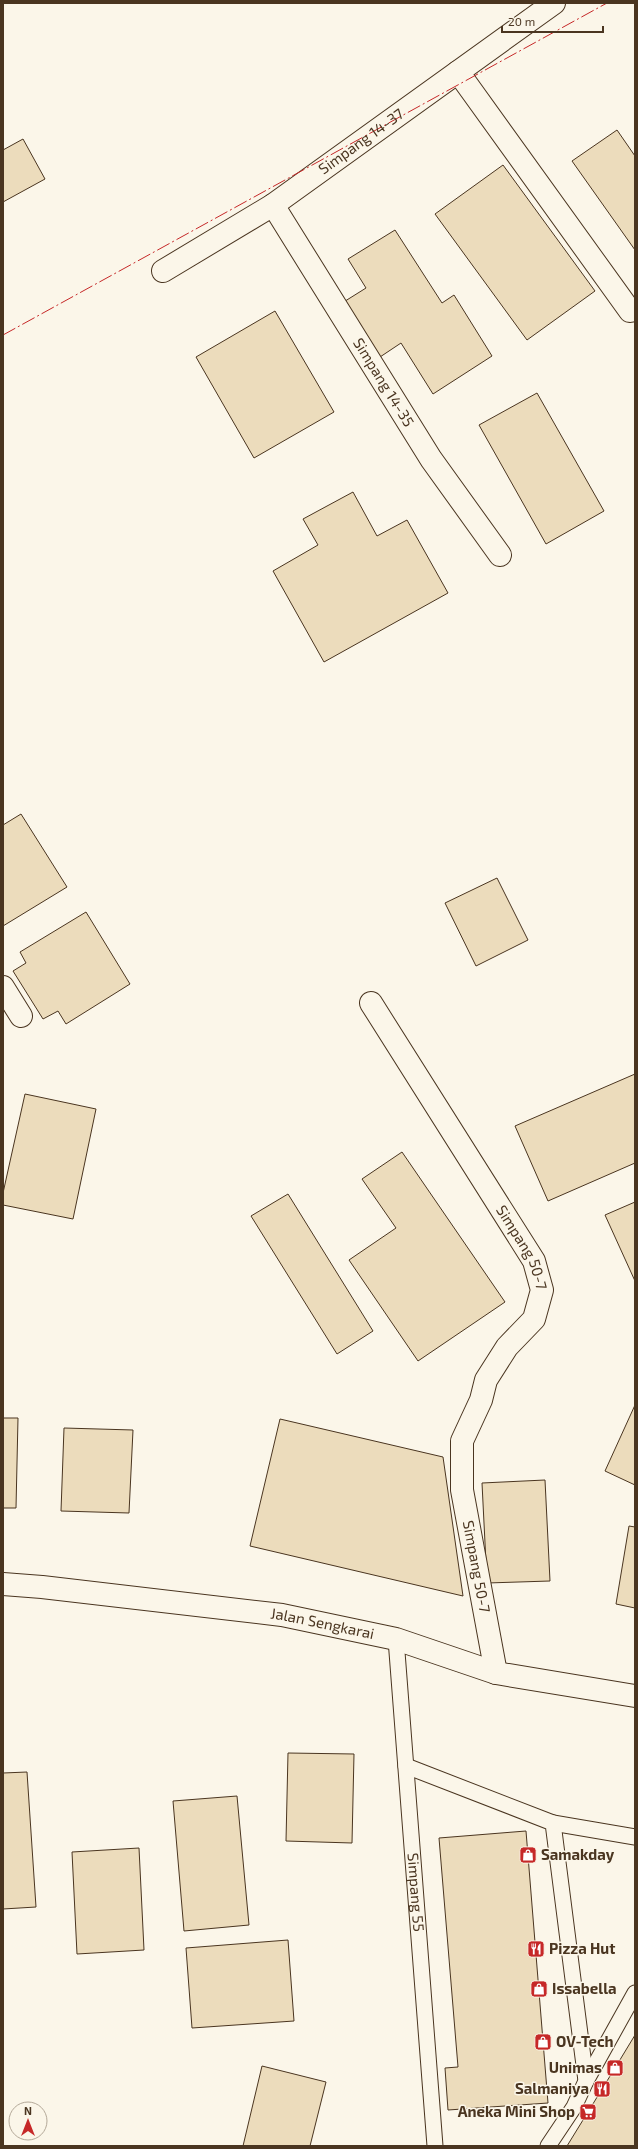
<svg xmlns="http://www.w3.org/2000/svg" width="638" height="2149" font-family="'Exo 2',sans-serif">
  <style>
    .building { fill: #ecdcbc; stroke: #4a3520 }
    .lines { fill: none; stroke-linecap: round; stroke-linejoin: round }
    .lane-casing { stroke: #4a3520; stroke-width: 17 }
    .street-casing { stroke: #4a3520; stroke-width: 24 }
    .primary-casing { stroke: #4a3520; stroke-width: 24 }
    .lane { stroke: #fbf6e9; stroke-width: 15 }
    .street { stroke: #fbf6e9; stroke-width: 22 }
    .primary { stroke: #fbf6e9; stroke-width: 22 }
    .power { stroke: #c62828; stroke-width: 1; stroke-dasharray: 14 3 2 3; stroke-linecap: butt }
    .labels { text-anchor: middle; stroke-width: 3; stroke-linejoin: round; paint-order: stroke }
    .street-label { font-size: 15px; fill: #4a3520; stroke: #fbf6e9 }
    .poi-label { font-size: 15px; font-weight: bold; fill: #4a3520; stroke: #fbf6e9; text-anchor: start }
  </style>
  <rect width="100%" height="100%" fill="#fbf6e9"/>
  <!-- building -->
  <path class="building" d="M617,130L635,156V250L572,161Z
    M23,139L45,179L3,202V150Z
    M503,165L595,291L527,340L435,214Z
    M395,230L442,303L454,295L492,356L433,394L401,343L377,359L342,303L366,288L348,259Z
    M275,311L334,412L254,458L196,357Z
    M537,393L604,511L546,544L479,425Z
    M353,492L377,536L407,520L448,593L324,662L273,571L318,545L303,519Z
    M21,814L67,887L3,926V825Z
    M497,878L528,940L476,966L445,903Z
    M86,912L130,984L66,1024L58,1011L43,1019L13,971L26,963L20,952Z
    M635,1074V1163L548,1201L515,1126Z
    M25,1094L96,1109L73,1219L3,1205V1193Z
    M402,1152L505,1302L418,1361L349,1260L396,1228L362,1179Z
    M288,1194L373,1331L337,1354L251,1216Z
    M635,1202V1281L605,1215Z
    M635,1405V1485L605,1471Z
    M3,1418H18L16,1508H3Z
    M280,1419L443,1457L463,1596L250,1546Z
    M64,1428L133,1430L129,1513L61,1511Z
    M545,1480L550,1581L487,1583L482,1483Z
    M629,1526L635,1527V1608L616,1604Z
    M288,1753L354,1754L352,1843L286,1841Z
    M27,1772L36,1907L3,1909V1773Z
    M237,1796L249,1925L184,1931L173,1801Z
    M526,1831L548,2103L448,2110L445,2068L458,2067L439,1838Z
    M139,1848L144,1950L77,1954L72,1852Z
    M288,1940L294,2021L192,2028L186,1948Z
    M635,2035V2146H567L615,2068Z
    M262,2066L326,2082L310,2146H243Z"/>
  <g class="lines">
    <!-- lane casing -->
    <g class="lane-casing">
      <g id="lane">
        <path id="s1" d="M396,1639L435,2146"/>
        <path d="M406,1766L553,1823L586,2081L574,2107L548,2146"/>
        <path d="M553,1823L635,1837"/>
        <path d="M586,2081L635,1993"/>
      </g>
    </g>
    <!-- street casing -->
    <g class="street-casing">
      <g id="street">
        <path d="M458,72L630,311"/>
        <path id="s2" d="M273,205L431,459L500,555"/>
        <path id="s3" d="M163,271L273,205L554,3"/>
        <path d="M3,987L21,1016"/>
        <path id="s4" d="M371,1003L534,1261L542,1290L534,1319L507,1347L486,1380L481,1400L462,1441V1490L496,1673"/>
      </g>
    </g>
    <!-- primary casing -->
    <g class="primary-casing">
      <g id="primary">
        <path id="s5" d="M3,1584L42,1587L282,1615L396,1639L496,1673L635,1696"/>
      </g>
    </g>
    <!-- lane -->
    <use href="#lane" class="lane"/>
    <!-- street -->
    <use href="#street" class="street"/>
    <!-- primary -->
    <use href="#primary" class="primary"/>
    <!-- power -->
    <path class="power" d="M3,335L607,3"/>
  </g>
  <!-- icons -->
  <defs>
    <g id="shop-square" transform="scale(0.9)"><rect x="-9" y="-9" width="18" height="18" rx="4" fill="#c62828" stroke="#fbf6e9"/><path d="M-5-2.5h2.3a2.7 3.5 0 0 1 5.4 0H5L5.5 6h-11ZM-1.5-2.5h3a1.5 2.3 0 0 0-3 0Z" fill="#fff"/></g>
    <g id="restaurant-square" transform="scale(0.9)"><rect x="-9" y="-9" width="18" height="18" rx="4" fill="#c62828" stroke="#fbf6e9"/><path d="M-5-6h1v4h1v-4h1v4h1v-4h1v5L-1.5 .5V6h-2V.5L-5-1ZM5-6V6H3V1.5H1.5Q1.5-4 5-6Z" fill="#fff"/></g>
    <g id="supermarket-square" transform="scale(0.9)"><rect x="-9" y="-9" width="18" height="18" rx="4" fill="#c62828" stroke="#fbf6e9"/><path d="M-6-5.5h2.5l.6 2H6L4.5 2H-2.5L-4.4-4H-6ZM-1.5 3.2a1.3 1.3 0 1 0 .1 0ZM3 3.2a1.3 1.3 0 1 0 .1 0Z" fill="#fff"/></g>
  </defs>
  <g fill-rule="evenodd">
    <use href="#shop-square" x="528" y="1855"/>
    <use href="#restaurant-square" x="536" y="1949"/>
    <use href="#shop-square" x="539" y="1989"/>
    <use href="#shop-square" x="543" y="2042"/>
    <use href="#shop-square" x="615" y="2068"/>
    <use href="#restaurant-square" x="602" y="2089"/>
    <use href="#supermarket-square" x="588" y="2112"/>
  </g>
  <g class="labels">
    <!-- street labels -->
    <g class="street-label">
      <text dy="5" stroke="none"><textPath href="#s3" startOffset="237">Simpang 14-37</textPath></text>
      <text dy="5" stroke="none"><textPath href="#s2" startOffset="209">Simpang 14-35</textPath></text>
      <text dy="5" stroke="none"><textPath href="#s4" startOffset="288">Simpang 50-7</textPath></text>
      <text dy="5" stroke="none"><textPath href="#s4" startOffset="636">Simpang 50-7</textPath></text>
      <text dy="5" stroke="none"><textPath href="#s5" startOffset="322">Jalan Sengkarai</textPath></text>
      <text dy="5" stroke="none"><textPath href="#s1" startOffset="254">Simpang 55</textPath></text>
    </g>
    <!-- poi labels -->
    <g class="poi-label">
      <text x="541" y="1860">Samakday</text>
      <text x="549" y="1954">Pizza Hut</text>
      <text x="552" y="1994">Issabella</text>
      <text x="556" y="2047">OV-Tech</text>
      <text x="602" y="2073" text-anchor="end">Unimas</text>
      <text x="589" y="2094" text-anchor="end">Salmaniya</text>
      <text x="575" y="2117" text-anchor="end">Aneka Mini Shop</text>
    </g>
  </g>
  <!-- border -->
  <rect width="638" height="2149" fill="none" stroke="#4a3520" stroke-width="8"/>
  <!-- north arrow -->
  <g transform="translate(28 2121)"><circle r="19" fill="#fbf6e9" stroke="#b4a999"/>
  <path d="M0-3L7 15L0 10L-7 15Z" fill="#c62828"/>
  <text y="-6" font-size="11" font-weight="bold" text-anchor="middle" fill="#4a3520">N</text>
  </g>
  <!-- scale -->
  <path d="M502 26v6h101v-6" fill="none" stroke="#4a3520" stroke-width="2"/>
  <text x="508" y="26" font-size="12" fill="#4a3520" stroke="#fbf6e9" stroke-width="3" paint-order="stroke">20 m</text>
</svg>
